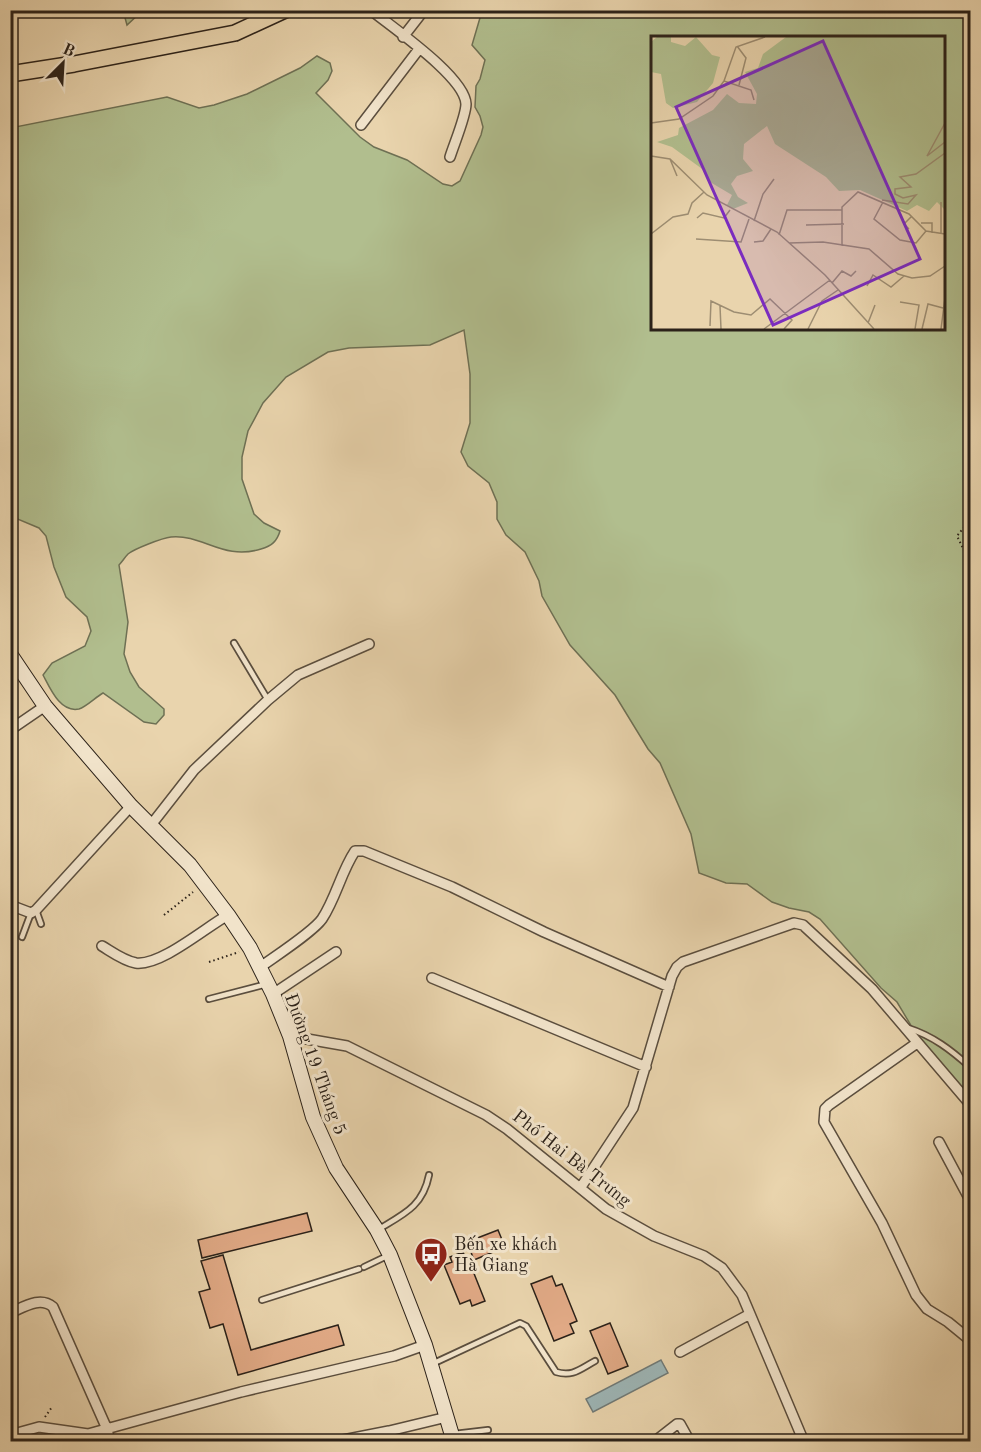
<svg xmlns="http://www.w3.org/2000/svg" width="981" height="1452" font-family="'Old Standard TT',serif">
  <style>
    .green { fill: #b1be8e; stroke: #6e7054; stroke-width: 1.5; fill-rule: evenodd }
    .water { fill: #9db5b5; stroke: #707a77; stroke-width: 1.5 }
    .building { fill: #e0a985; stroke: #2c2219; stroke-width: 1.5 }
    .lines { fill: none; stroke-linecap: round; stroke-linejoin: round }
    .lane-casing { stroke: #5b4e3e; stroke-width: 8 }
    .street-casing { stroke: #5b4e3e; stroke-width: 12 }
    .secondary-casing { stroke: #2c2219; stroke-width: 16 }
    .primary-casing { stroke: #2c2219; stroke-width: 18 }
    .path { stroke: #2c2219; stroke-width: 2; stroke-dasharray: 1.5 3; stroke-linecap: butt }
    .lane { stroke: #f1e3ca; stroke-width: 4.5 }
    .street { stroke: #f1e3ca; stroke-width: 9 }
    .secondary { stroke: #f1e3ca; stroke-width: 14 }
    .primary { stroke: #e9d4ad; stroke-width: 15 }
    .labels { text-anchor: middle; stroke-width: 6; stroke-linejoin: round; paint-order: stroke }
    .street-label { font-size: 18px; fill: #2c2219; stroke: #f1e3ca }
    .poi-label { font-size: 18px; fill: #2c2219; stroke: #f1e3ca; text-anchor: start }
    .inset-road { fill: none; stroke: #9d8d72; stroke-width: 1.5 }
    .view { fill: #7b2cbf; fill-opacity: 0.15; stroke: #7b2cbf; stroke-width: 3 }
    .inset-edge { fill: none; stroke: #2c2219; stroke-width: 3 }
  </style>
  <rect width="100%" height="100%" fill="#e9d4ad"/>
  <filter id="stains"><feTurbulence type="fractalNoise" baseFrequency=".00333" numOctaves="4"/><feColorMatrix values="0 0 0 0 .2 0 0 0 0 .09 0 0 0 0 .02 0 0 0 .5 -.17"/></filter>
  <radialGradient id="worn" r=".72"><stop offset=".6" stop-color="#630" stop-opacity="0"/><stop offset="1" stop-color="#630" stop-opacity=".3"/></radialGradient>
  <!-- green -->
  <path class="green" d="M113,11H142L127,25L124,14Z
    M482,11H970V1095L925,1049L897,1002L881,988L820,919L809,912L789,908L772,902L747,884L726,883L699,873L691,834L660,763L648,749L615,695L570,645L542,596L539,581L525,552L506,535L497,519V502L489,483L468,466L461,452L470,423V374L464,330L430,345L349,348L328,352L286,377L263,403L248,431L242,457V479L254,514L264,523L280,531C277,541 272,546 261,549C223,561 203,534 171,537C162,538 134,549 128,554C125,557 122,562 119,565L128,622L124,654L130,672L139,687L164,709V715L156,724L144,722L103,693C96,697 86,707 79,709C60,713 50,688 43,675L52,663L85,646L91,631L87,617L66,597L54,567L46,536L39,528L15,518L11,513L10,128L167,97L199,108L214,105L247,94L300,68L317,56L330,63L332,71L328,80L316,93L360,137L374,147L407,160L443,184L452,186L460,181L481,135L483,127L480,116L475,107L476,86L480,79L485,60L472,45ZM652,38H944V328H652Z"/>
  <!-- water -->
  <path class="water" d="M661,1360L668,1373L593,1412L586,1399Z"/>
  <!-- building -->
  <path class="building" d="M307,1213L312,1231L202,1258L198,1240Z
    M498,1230L505,1247L474,1260L467,1242Z
    M463,1252L465,1257L467,1256L485,1301L472,1306L470,1300L460,1304L444,1265L452,1262L450,1257Z
    M223,1255L251,1350L338,1325L344,1345L238,1375L223,1324L210,1328L199,1292L210,1289L201,1261Z
    M552,1276L556,1286L562,1284L577,1321L570,1324L574,1333L554,1341L531,1284Z
    M610,1323L628,1366L608,1374L590,1331Z"/>
  <g class="lines">
    <!-- lane casing -->
    <g class="lane-casing">
      <path id="lane" d="M234,643L268,700
        M36,910L41,924
        M22,937L31,913
        M209,999L267,984
        M908,1028C933,1036 951,1050 970,1067
        M379,1229C404,1214 423,1206 429,1175
        M364,1267L387,1256
        M262,1300L359,1269
        M432,1364L520,1323L526,1326L556,1372C573,1377 580,1369 595,1361
        M454,1434L488,1430"/>
    </g>
    <!-- street casing -->
    <g class="street-casing">
      <path id="street" d="M371,10C393,28 465,77 466,104C466,116 454,144 450,157
        M403,37L424,10
        M361,125L419,49
        M10,730L45,706
        M151,825L194,770L268,700L298,675L369,644
        M10,905L31,913L36,910L131,806
        M102,946C112,952 124,961 136,963C161,966 206,927 228,915
        M259,968C274,957 313,932 322,919C336,898 341,872 355,851H364L452,887L544,932L669,987
        M432,978L646,1067
        M273,994L336,952
        M290,1036L347,1046L486,1115L507,1129L606,1209L654,1236L704,1256L722,1268L742,1295L804,1442
        M917,1043L829,1105L825,1109L824,1122L882,1223L916,1295L927,1309L948,1322L970,1340
        M939,1142L970,1200
        M581,1187L633,1108L672,976L677,967L683,962L794,923L803,925L872,989L970,1104
        M10,1313C24,1307 40,1296 53,1307L107,1429L110,1442
        M680,1352L750,1314
        M10,1435L39,1427L88,1434L241,1392L394,1356L425,1345
        M333,1442L389,1431L447,1417
        M654,1442L677,1424H680L690,1442"/>
    </g>
    <!-- secondary casing -->
    <g class="secondary-casing">
      <path id="secondary" d="M10,654L45,706L131,806L190,865L228,915L250,948L273,994L290,1036L313,1117L336,1168L377,1230L390,1255L425,1345L454,1442"/>
    </g>
    <!-- primary casing -->
    <g class="primary-casing">
      <path id="primary" d="M10,74L74,64L235,33L285,10"/>
    </g>
    <!-- path -->
    <path class="path" d="M970,520L957,536L970,563
      M164,915L193,892
      M209,962L239,952
      M45,1417L52,1407"/>
    <!-- lane -->
    <use href="#lane" class="lane"/>
    <!-- street -->
    <use href="#street" class="street"/>
    <!-- secondary -->
    <use href="#secondary" class="secondary"/>
    <!-- primary -->
    <use href="#primary" class="primary"/>
  </g>
  <!-- icons -->
  <defs>
    <g id="bus-pin" transform="scale(1.725)"><path d="M0 17L-7.5 6A9.5 9.5 0 1 1 7.5 6Z" fill="#8f2418" stroke="#f1e3ca"/><path d="M-5-6H5V4H4V6H2V4H-2V6H-4V4H-5ZM-3.5-4V0h7V-4ZM-3.5 1.2v1.5H-2V1.2ZM2 1.2v1.5H3.5V1.2Z" fill="#fff"/></g>
  </defs>
  <g fill-rule="evenodd">
    <use href="#bus-pin" x="431" y="1254"/>
  </g>
  <g class="labels">
    <!-- street labels -->
    <g class="street-label">
      <text transform="translate(316 1064) rotate(70)" y="6">Đường 19 Tháng 5</text>
      <text transform="translate(572 1158) rotate(38)" y="6">Phố Hai Bà Trưng</text>
    </g>
    <!-- poi labels -->
    <g class="poi-label">
      <text x="454" y="1250">Bến xe khách<tspan x="454" dy="21">Hà Giang</tspan></text>
    </g>
  </g>
  <!-- overview -->
  <g transform="translate(651 36)">
    <rect width="294" height="294" fill="#e9d4ad"/>
    <path d="M6,1H20V6L34,10L45,1L61,19L69,21L62,47L46,66L22,72L15,67L10,38L0,36V6ZM135,1H294V174L286,166L278,175L266,169L256,175L209,154L188,155L175,141L124,108L116,90L93,108L92,123L102,135L86,140L80,148L87,161L97,167L82,173L76,169L81,159L59,146L54,135L21,111L6,106L27,99L28,92L62,74L76,58L88,67L105,68L106,58L94,36L107,32L112,18Z" fill="#b1be8e"/>
    <path class="inset-road" d="M86,10L95,22L88,49M73,45L100,54L103,64M0,87L28,83L62,60L73,45L85,11L114,1M294,87L276,120L294,106M0,120L19,123L56,159L126,196L174,239L223,293M19,123L26,140M231,164L257,168L265,159L252,162L244,158V153L260,151L249,141L265,138L294,117M232,166L223,183L249,204L265,207L275,195M290,166V198M46,182L52,177L73,182L79,174M103,185L112,158L123,143M270,187H281V197M155,189L193,188M258,193L253,188L261,180M0,198L22,181L37,178L41,167L53,156M128,199L136,174H191M45,203L90,206L98,183M103,206L112,205L120,193M138,207L172,206L218,213L247,238L261,242L279,240L294,230M191,210V171L207,156L258,178L275,195L294,198M181,247L191,235L200,240L205,235M216,250L222,239L240,251L253,240M249,266L268,269L264,293M69,270L70,293M217,287L224,269M59,290L60,265L83,276L100,279L119,263L141,284L133,293M113,293L179,244M157,293L171,265L187,254M271,293L277,268L292,272M290,293L294,262"/>
    <path class="view" d="M172,5L269,223L122,289L25,71Z"/>
    <rect width="294" height="294" class="inset-edge"/>
  </g>
  <!-- margin -->
  <rect width="981" height="1452" fill="none" stroke="#e9d4ad" stroke-width="36"/>
  <rect x="12" y="12" width="957" height="1428" fill="none" stroke="#2c2219" stroke-width="3"/>
  <rect x="18" y="18" width="945" height="1416" fill="none" stroke="#2c2219" stroke-width="1.5"/>
  <!-- north arrow -->
  <g transform="translate(63 63) rotate(24)" stroke="#f1e3ca" stroke-width="4.5" paint-order="stroke">
  <path d="M0-4.5L10 22L0 15L-10 22Z" fill="#2c2219"/>
  <text y="-9" font-size="16" font-weight="bold" text-anchor="middle" fill="#2c2219">B</text>
  </g>
  <rect width="100%" height="100%" filter="url(#stains)"/>
  <rect width="100%" height="100%" fill="url(#worn)"/>
</svg>
